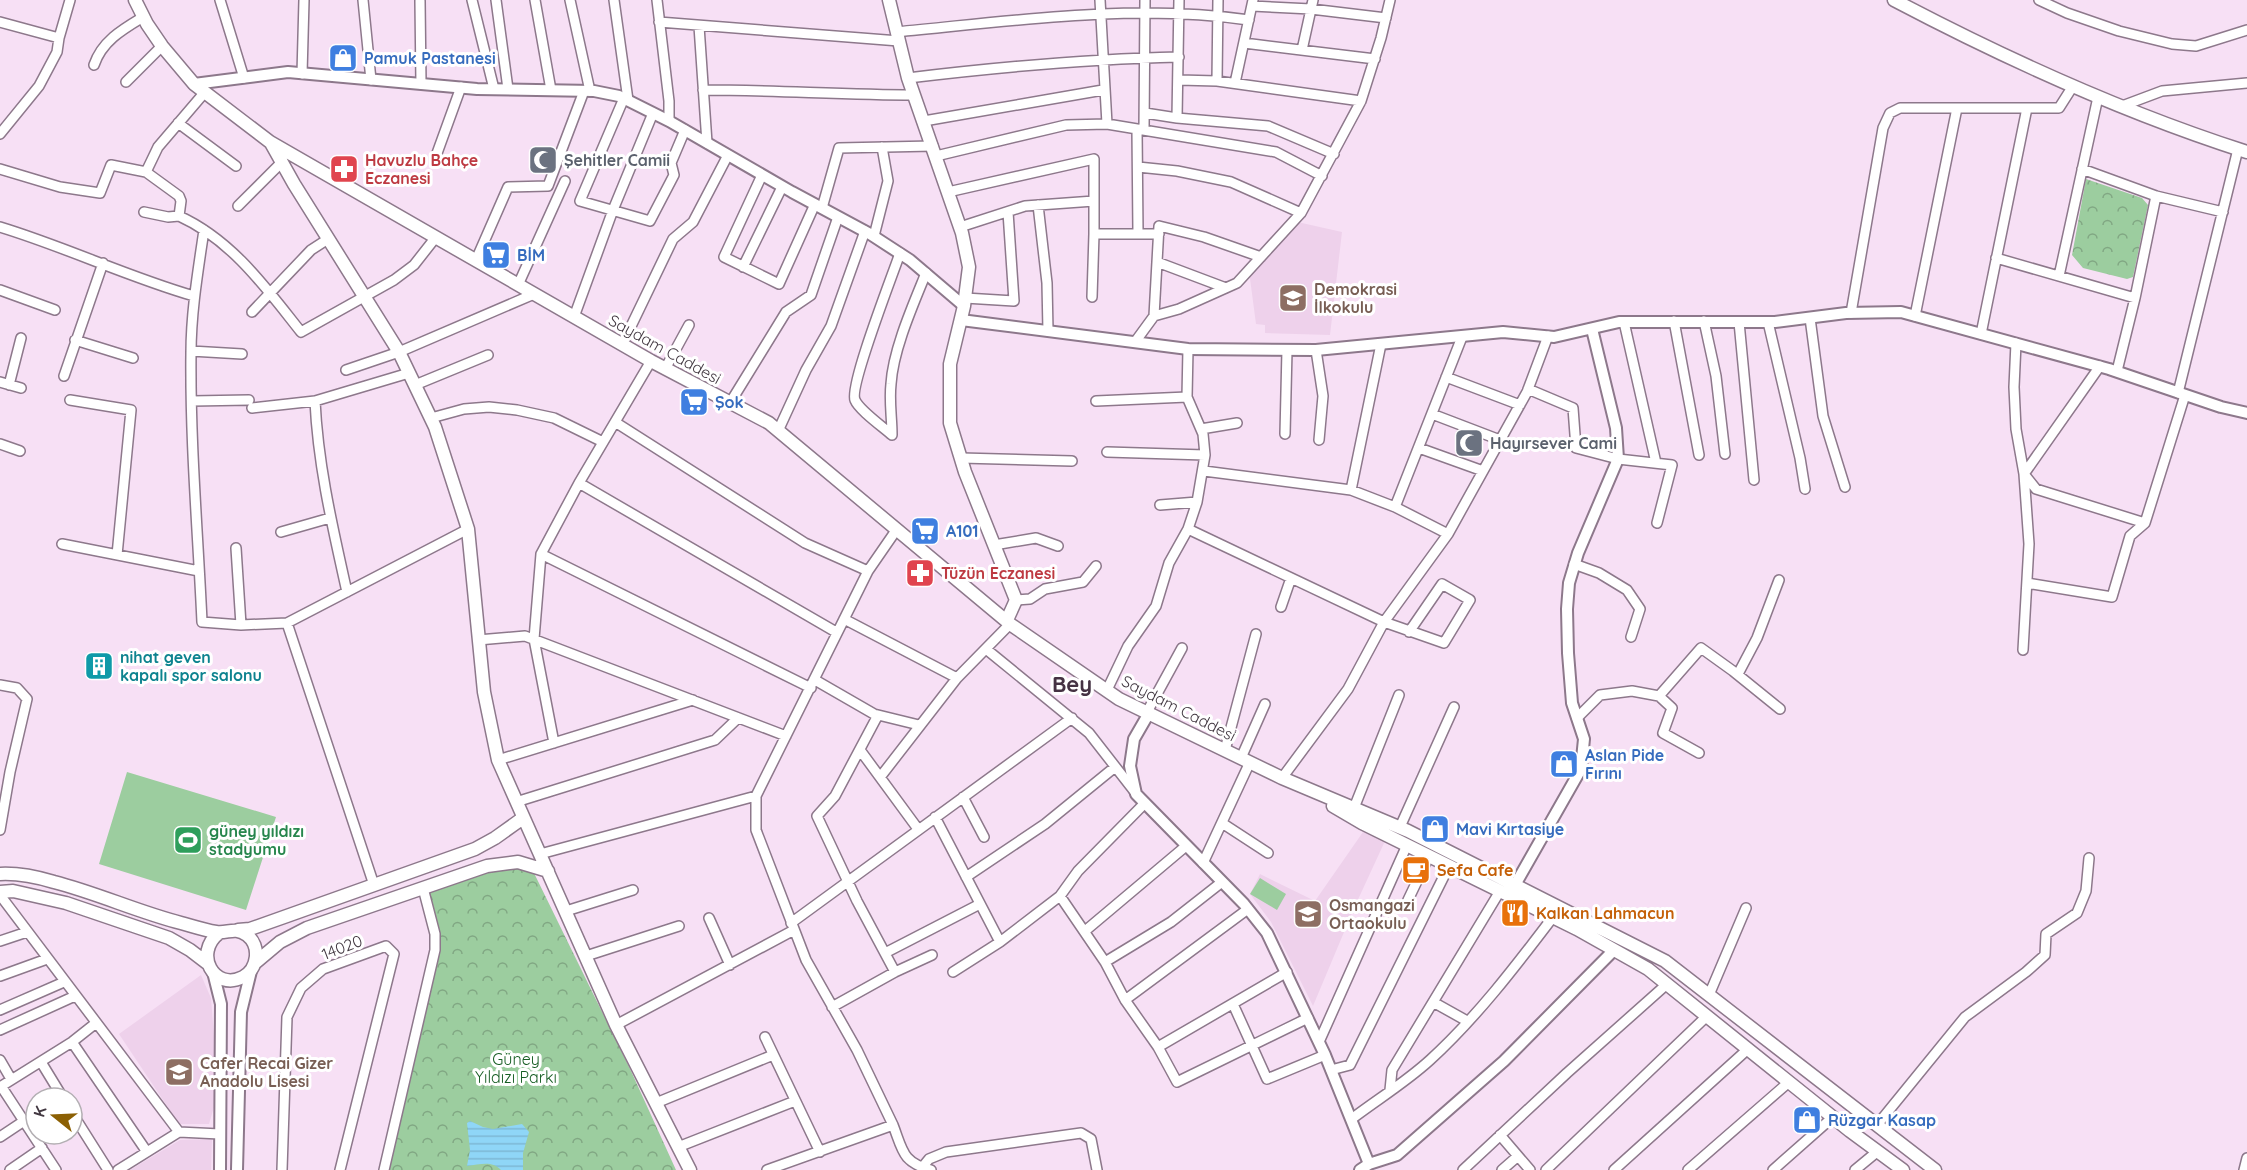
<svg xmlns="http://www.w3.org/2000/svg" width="2247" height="1170" font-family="Quicksand,sans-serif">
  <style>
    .built { fill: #eed1eb }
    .green { fill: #9ccd9f }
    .park { fill: url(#park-crowns) }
    .water { fill: url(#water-rules) }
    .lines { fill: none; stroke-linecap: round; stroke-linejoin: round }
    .minor-casing { stroke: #8d788b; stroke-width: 12 }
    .tertiary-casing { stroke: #8d788b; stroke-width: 14 }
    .secondary-casing { stroke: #8d788b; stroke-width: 15 }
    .minor { stroke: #fff; stroke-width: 9 }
    .tertiary { stroke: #fff; stroke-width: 10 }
    .secondary { stroke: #fff; stroke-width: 12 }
    .labels { text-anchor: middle; stroke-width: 6; stroke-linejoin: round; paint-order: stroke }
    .shop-label { font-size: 16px; font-weight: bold; fill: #366cbe; stroke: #fff; text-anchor: start }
    .health-label { font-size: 16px; font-weight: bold; fill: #be3a42; stroke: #fff; text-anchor: start }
    .worship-label { font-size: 16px; font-weight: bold; fill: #5b616d; stroke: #fff; text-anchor: start }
    .education-label { font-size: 16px; font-weight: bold; fill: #785e54; stroke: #fff; text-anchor: start }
    .street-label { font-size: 16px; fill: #413740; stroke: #fff }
    .culture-label { font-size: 16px; font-weight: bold; fill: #0d838f; stroke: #fff; text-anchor: start }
    .leisure-label { font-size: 16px; font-weight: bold; fill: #27864d; stroke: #fff; text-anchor: start }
    .food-label { font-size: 16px; font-weight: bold; fill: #c56008; stroke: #fff; text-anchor: start }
    .park-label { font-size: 16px; fill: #165d23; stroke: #fff }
    .district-label { font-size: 22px; font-weight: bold; fill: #453243; stroke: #fff }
  </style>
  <defs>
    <pattern id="park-crowns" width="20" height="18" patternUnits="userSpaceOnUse" patternTransform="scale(1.5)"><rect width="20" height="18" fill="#9ccd9f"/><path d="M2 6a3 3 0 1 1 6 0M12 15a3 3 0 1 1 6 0" fill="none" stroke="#81a783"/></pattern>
    <pattern id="water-rules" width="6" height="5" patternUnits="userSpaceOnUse" patternTransform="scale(1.5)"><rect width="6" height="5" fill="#8fd6f7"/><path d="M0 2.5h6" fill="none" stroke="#7db8d5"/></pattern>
  </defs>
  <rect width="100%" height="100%" fill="#f7e0f5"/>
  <!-- built -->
  <path class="built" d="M1293,221L1342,232L1330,335L1265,333V325L1256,324L1249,271Z
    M1363,832L1385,841L1355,906L1313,1006L1271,922L1250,894L1260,874L1315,901Z
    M201,975L211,998L214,1036V1107L209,1124H179L119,1034Z
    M212,1139L211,1170H130L180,1140Z"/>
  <!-- green -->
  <path class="green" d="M127,772L276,817L246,910L99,864Z
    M1260,878L1286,894L1277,910L1250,894Z"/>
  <!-- park -->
  <path class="park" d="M2086,179L2142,198L2148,205L2133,277L2127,279L2083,268L2072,255Z
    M512,865L533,871L631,1071L676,1170H384L404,1082L437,964L435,929L423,888L468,879Z"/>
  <!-- water -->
  <path class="water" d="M470,1121L483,1127L493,1129L522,1124L529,1132L523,1153V1170H501C491,1160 480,1165 467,1166L470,1150L467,1123Z"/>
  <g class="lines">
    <!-- minor casing -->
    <g class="minor-casing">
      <path id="minor" d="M220,0L244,78
        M363,0L371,80
        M472,0L494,89
        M496,0L508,89
        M535,0L551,90
        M570,0L590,91
        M614,0L628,100
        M657,0L669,101V121
        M1100,0L1107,124
        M2039,0L2067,13L2119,31L2172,44L2196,46L2247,30
        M420,1L421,84
        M1252,6L1311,9L1386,18
        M0,22L59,38
        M659,22L899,41
        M699,26L707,143
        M896,32C1014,21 1132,3 1249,20
        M1244,43L1375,59
        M1302,50L1313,0
        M94,65C102,41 123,29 143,17
        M302,74L304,0
        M908,78C999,67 1088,59 1179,57
        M1179,80L1217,81L1361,101
        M1217,81L1218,0
        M126,82L162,46
        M1235,83L1253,0
        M703,90C774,90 844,95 914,95
        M205,92L158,147L146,172L179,196L181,201L179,216C232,240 266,288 301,332L394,280L414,265L436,237
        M624,98L580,201L650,221L674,175L671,163L685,130
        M2122,106L2162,91L2247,83
        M1145,113L1177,118L1268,126L1334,154
        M1177,118L1179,0
        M924,121L1103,90
        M178,123L236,166
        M1137,130L1138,233
        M1144,130L1145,0
        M0,134L39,86L57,52L59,38L70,0
        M436,156L461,87
        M936,156L1066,125L1107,124L1276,152L1322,176
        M1138,167L1177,171L1231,182L1301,213
        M0,169L60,187L100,193L111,165L146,172
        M2082,169L2156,196L2223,212
        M762,175L724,257L779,284L815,204
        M948,192L1094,159V201
        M1038,205L1047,283L1048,331
        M238,206L282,162
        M822,208L839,148L933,146
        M144,212L168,217L179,216
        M0,227C66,247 128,277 194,296
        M960,227L1025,206L1094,201V234H1159
        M204,230C198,271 191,312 191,353C190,443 198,533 202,622L241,625L287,623L468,529
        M874,236L888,181L882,147
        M1996,258L2135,298
        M476,260L508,187L548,186L584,91
        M1157,262L1226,288
        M743,267L782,187
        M2059,276L2098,97
        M518,285L565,181
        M0,290L55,310
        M1092,297L1094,234
        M965,298L1014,301L1008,212
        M252,312L311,250L328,239
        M1851,313L1883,128L1890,113L1900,108H2059L2073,86
        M1154,316L1159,226L1204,237L1261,257
        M1915,316L1957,108
        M574,317L613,210L653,113
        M1810,318L1823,416L1845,487
        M1674,321L1699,455
        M1704,321L1716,376L1725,454
        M1624,322L1656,463
        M1739,322L1754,480
        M1768,322L1800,458L1805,489
        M1981,334L2027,108
        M75,340L133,358
        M1135,342L1154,316L1179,309L1237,283L1301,213L1361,101L1381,38L1390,0
        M2016,343L2014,387L2016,429L2024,474L2036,489L2145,523L2185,395
        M622,345L673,239L693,222L728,155
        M1316,350L1323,396L1319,440
        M191,351L242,354
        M665,369L689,325
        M346,370L399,352L534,294
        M2117,371L2135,298L2156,196
        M64,376L103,263
        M1446,377L1520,405
        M0,382L21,388
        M9,385L21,338
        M415,385L488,355
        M1528,389L1573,408L1576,448L1618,459L1672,465L1657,523
        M2178,393L2238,149
        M70,400L131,410L117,555
        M192,401L249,400
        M1096,401L1187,397
        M730,403L786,312L811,295L838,217
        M252,408L315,401
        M1432,414L1500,440
        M431,418L464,409L489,407L517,410L554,418L603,442
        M615,422L805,543L868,571
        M1201,429L1237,423
        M778,431L806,370L831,326L865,231
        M1285,434L1287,350
        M892,435C883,427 859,410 855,400C849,386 893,274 900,253
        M892,435C892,418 889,401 891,384C893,350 913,305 926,273
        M0,444L20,451
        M1419,448L1483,471
        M1107,452L1205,455
        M961,458L1072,461
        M1204,471L1351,490L1395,507L1448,534
        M579,483L836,632
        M1351,490L1381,344
        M1160,505L1197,502
        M1395,507L1462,337
        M1188,529L1384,622L1444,643L1470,600L1442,584L1409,632
        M281,532L330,518
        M62,544L199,571
        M994,545L1036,538L1058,546
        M236,548L241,625
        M541,554L811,688
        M1574,564L1599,573L1627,590L1640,609L1631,637
        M2027,583L2112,597L2130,536L2145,523
        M347,592C333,529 318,466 315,401L409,373
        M1016,600L1030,599L1045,589L1083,582L1096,566
        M1281,607L1291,578
        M844,619L957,678
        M287,623L374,885
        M478,640L525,636L786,736
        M986,649L1089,733L1135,792
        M2023,650L2029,544L2024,474L2100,366
        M1738,674L1757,638L1779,580
        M815,680L874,714L919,725
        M0,685L17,688L27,699L10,772L0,830
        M1107,690L1128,646L1156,606L1169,563L1188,529L1197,502L1205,455L1203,434L1187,397L1188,349
        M1659,696L1672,708L1663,733L1699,753
        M1147,712L1182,648
        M878,715L835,796L817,816L857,901L895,972
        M1577,718L1600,695L1632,691L1659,696L1701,648L1733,671L1780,709
        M554,743L534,639L541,554L579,483L651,361
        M860,750L918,829
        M1225,750L1256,634
        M1241,758L1265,704
        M498,760L693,700
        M881,776L957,678L1010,624
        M1282,778L1348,689L1384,622L1448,534L1527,392L1548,336
        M963,797L984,837
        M516,802L715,740L738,718
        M1354,808L1399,695
        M935,817L1000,942
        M1222,823L1268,853
        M1400,827L1454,707
        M540,854L756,796
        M1203,863L1250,762
        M966,877L1045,824L1115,767
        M0,895L179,1132
        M1060,896L1105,962L1125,1000L1158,1047L1177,1082L1308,1018
        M1408,900L1429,856
        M566,911L633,890
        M709,918L730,965
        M791,923L1072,718
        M1085,931L1186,846
        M0,941L27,932
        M885,953L980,904
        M586,956L679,926
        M1105,962L1171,922L1222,882
        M953,972L1000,942L1060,896L1078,871L1145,803
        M0,976L47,959
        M1709,995L1746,908
        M1125,1000L1248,909
        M1433,1002L1467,1021
        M1233,1004L1267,1079L1325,1055
        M832,1007L895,972L932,955
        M0,1010L64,982
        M616,1025L794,930
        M0,1030L75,996
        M765,1037L820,1152
        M72,1042L147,1152
        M1319,1042L1407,845
        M1158,1047L1287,972
        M0,1060L11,1079
        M41,1062L63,1098
        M1331,1070L1350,1065L1449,866
        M1,1086L56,1170
        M0,1087L72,1042L96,1023
        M1390,1090L1392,1070L1500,891
        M656,1103L773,1055
        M72,1113L108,1170
        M1353,1118C1378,1099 1406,1082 1430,1060C1476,1018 1515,967 1553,917
        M893,1125C903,1151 902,1162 931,1170
        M1877,1125L1965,1017L2026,972L2045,955L2046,934L2077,913L2086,891L2089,858
        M1500,1135L1530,1170
        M0,1137L24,1121
        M678,1147L795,1101
        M10,1170L42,1148
        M118,1170L179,1132L220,1134
        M282,1170L287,1017L301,988L323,969L386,946L394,954L340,1170
        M384,1170L435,950V934L423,888
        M767,1170L893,1125L857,1050L806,960L756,830V796L868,571L897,529
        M920,1170L929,1159L946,1152L1081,1133L1091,1139L1097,1170
        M1463,1170L1567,1073L1667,984
        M1502,1170L1518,1156
        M1546,1170L1707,1016
        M1614,1170L1748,1049
        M1688,1170L1789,1082
        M1773,1170L1833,1117
        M1855,1170L1878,1151
        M2244,1170L2247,1158"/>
    </g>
    <!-- tertiary casing -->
    <g class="tertiary-casing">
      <path id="tertiary" d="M194,84L288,72L477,89L594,91L619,96L669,121L792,192L870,234L910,260L964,306
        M961,320L1188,349L1316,350L1503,332L1554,337L1619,322H1775L1846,313L1901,312L2109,369L2221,407L2247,413
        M1149,713L1134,739L1130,766L1136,794L1244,904L1267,933L1325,1055L1369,1164L1360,1170
        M1515,885L1581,769L1584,739L1572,703L1568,653L1567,609L1569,583L1578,553L1618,459L1616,428L1592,329
        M213,972L221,1004L220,1170
        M1369,1164L1397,1155L1504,1061L1614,950
        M237,1170L241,1012L251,971"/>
    </g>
    <!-- secondary casing -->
    <g class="secondary-casing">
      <path id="secondary" d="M135,0L147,24L162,46L194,84L270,142L651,361L769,423L1010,624L1119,699L1282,778L1408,831L1665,961L1935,1170
        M889,0L908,78L962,233L969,267L964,306L950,364V423L965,472L1016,600L1007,620
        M1894,0C2008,60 2125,113 2247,152
        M271,143L294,184L399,352L435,427L468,529L484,692L498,760L616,1025L690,1170
        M1333,806L1362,823L1577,929L1648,969L1850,1131L1903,1170
        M0,874C18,873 37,877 54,882C97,893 138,912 181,923C192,926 204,930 216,932C228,934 234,926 247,935C261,946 258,969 243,977C214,992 193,953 219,933
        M0,892L13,891L66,903L169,938L190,950L207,963
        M238,930L250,929L284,917L475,849L495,838L523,818
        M255,963L280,942L307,928L487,866L518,862L548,871"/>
    </g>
    <!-- minor -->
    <use href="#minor" class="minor"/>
    <!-- tertiary -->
    <use href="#tertiary" class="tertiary"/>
    <!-- secondary -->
    <use href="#secondary" class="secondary"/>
  </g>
  <!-- icons -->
  <defs>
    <g id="shop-square" transform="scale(1.5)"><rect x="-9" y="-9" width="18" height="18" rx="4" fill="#3f7fe0" stroke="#fff"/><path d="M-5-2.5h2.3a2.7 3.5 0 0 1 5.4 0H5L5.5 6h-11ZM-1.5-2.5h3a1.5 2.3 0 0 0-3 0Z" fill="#fff"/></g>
    <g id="mosque-square" transform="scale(1.5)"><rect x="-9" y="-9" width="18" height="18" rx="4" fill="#6b7280" stroke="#fff"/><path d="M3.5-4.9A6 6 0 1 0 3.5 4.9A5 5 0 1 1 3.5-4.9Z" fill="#fff"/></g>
    <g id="pharmacy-square" transform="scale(1.5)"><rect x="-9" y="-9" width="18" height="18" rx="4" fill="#e0444e" stroke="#fff"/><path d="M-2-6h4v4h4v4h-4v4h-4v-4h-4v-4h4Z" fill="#fff"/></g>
    <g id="supermarket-square" transform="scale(1.5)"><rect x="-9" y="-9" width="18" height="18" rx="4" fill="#3f7fe0" stroke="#fff"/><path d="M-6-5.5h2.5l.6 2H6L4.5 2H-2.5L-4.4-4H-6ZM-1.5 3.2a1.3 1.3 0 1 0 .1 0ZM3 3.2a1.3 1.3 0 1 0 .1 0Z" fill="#fff"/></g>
    <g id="school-square" transform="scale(1.5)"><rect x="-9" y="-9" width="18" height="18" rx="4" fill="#8d6e63" stroke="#fff"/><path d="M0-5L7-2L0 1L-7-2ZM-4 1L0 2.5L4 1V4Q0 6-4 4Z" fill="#fff"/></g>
    <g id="building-square" transform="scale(1.5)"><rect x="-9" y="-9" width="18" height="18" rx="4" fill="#0f9aa8" stroke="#fff"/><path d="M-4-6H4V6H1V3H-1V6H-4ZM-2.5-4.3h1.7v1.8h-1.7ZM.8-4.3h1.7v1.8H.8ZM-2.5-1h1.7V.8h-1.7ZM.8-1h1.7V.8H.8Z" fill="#fff"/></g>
    <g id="stadium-square" transform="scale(1.5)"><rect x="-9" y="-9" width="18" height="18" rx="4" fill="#2e9e5b" stroke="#fff"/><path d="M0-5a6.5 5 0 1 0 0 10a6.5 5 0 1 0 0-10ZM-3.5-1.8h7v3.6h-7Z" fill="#fff"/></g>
    <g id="cafe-square" transform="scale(1.5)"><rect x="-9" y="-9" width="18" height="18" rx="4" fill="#e8710a" stroke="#fff"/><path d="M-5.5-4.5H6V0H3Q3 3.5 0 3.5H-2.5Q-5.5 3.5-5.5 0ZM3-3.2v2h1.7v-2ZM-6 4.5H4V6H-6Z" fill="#fff"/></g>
    <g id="restaurant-square" transform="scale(1.5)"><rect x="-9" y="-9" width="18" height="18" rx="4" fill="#e8710a" stroke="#fff"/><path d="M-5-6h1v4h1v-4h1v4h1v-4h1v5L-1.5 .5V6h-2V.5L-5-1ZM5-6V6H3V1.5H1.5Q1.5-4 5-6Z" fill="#fff"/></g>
  </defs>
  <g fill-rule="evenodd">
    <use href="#shop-square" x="343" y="58"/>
    <use href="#mosque-square" x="543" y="160"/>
    <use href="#pharmacy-square" x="344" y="169"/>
    <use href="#supermarket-square" x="496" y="255"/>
    <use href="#school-square" x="1293" y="298"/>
    <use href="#supermarket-square" x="694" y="402"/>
    <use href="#mosque-square" x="1469" y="443"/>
    <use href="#supermarket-square" x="925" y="531"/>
    <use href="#pharmacy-square" x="920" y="573"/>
    <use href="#building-square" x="99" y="666"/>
    <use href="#shop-square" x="1564" y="764"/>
    <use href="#shop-square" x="1435" y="829"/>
    <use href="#stadium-square" x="188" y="840"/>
    <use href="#cafe-square" x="1416" y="870"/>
    <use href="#restaurant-square" x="1515" y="913"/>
    <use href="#school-square" x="1308" y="914"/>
    <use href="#school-square" x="179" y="1072"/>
    <use href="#shop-square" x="1807" y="1120"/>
  </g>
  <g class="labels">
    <!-- shop labels -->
    <g class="shop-label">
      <text x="364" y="64">Pamuk Pastanesi</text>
      <text x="517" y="261">BİM</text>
      <text x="715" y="408">Şok</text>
      <text x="946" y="537">A101</text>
      <text x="1585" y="761">Aslan Pide<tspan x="1585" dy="18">Fırını</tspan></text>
      <text x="1456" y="835">Mavi Kırtasiye</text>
      <text x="1828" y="1126">Rüzgar Kasap</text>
    </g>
    <!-- health labels -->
    <g class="health-label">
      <text x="365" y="166">Havuzlu Bahçe<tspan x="365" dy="18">Eczanesi</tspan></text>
      <text x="941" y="579">Tüzün Eczanesi</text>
    </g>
    <!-- worship labels -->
    <g class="worship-label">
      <text x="564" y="166">Şehitler Camii</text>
      <text x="1490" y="449">Hayırsever Cami</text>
    </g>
    <!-- education labels -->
    <g class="education-label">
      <text x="1314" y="295">Demokrasi<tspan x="1314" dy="18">İlkokulu</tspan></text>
      <text x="1329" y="911">Osmangazi<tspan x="1329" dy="18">Ortaokulu</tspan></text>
      <text x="200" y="1069">Cafer Recai Gizer<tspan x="200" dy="18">Anadolu Lisesi</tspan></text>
    </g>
    <!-- street labels -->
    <g class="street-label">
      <text transform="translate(665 349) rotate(29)" y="6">Saydam Caddesi</text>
      <text transform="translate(1179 708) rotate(27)" y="6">Saydam Caddesi</text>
      <text transform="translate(342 947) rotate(-21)" y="6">14020</text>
    </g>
    <!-- culture labels -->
    <g class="culture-label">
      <text x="120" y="663">nihat geven<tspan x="120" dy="18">kapalı spor salonu</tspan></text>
    </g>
    <!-- leisure labels -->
    <g class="leisure-label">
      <text x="209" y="837">güney yıldızı<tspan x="209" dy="18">stadyumu</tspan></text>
    </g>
    <!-- food labels -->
    <g class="food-label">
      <text x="1437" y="876">Sefa Cafe</text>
      <text x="1536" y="919">Kalkan Lahmacun</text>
    </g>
    <!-- park labels -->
    <g class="park-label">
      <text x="516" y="1065">Güney<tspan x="516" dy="18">Yıldızı Parkı</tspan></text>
    </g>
    <!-- district labels -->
    <g class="district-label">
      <text x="1072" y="692">Bey</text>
    </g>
  </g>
  <!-- north arrow -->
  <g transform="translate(54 1116) rotate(288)"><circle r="28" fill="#ffffff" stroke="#b3afb3" stroke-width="1.5"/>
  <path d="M0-4.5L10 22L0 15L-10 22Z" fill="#8c6004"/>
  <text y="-9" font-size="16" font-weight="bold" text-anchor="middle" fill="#413740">K</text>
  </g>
</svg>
